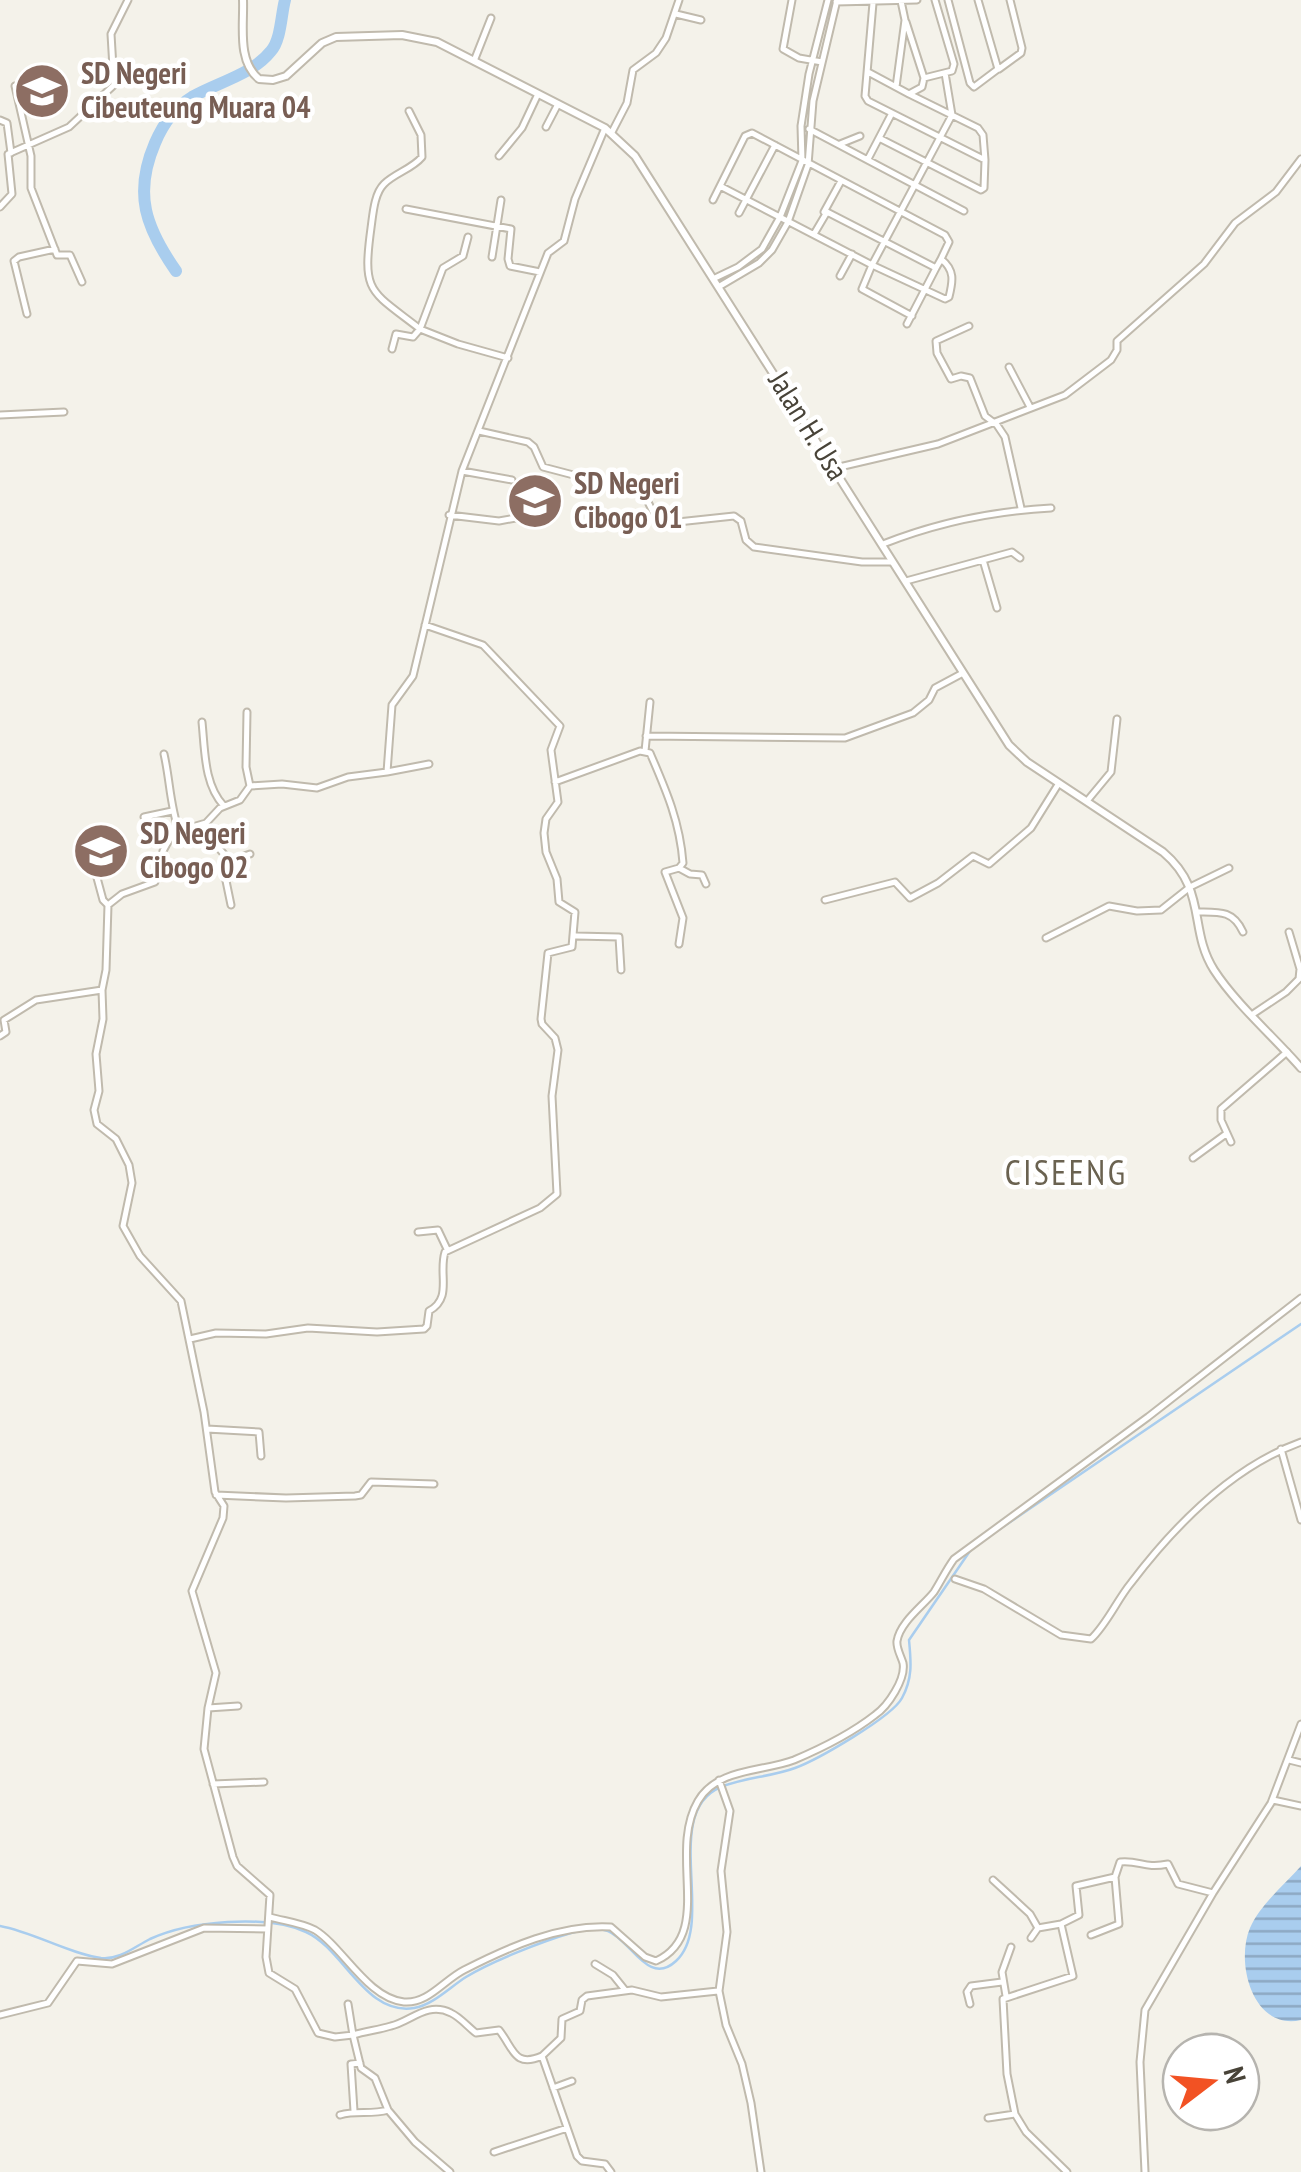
<svg xmlns="http://www.w3.org/2000/svg" width="1301" height="2172" font-family="'PT Sans Narrow',sans-serif">
  <style>
    .water { fill: url(#water-rules) }
    .lines { fill: none; stroke-linecap: round; stroke-linejoin: round }
    .stream { stroke: #a9cdee; stroke-width: 2.5 }
    .river { stroke: #a9cdee; stroke-width: 12 }
    .minor-casing { stroke: #c0baad; stroke-width: 9 }
    .tertiary-casing { stroke: #c0baad; stroke-width: 10 }
    .minor { stroke: #fff; stroke-width: 5 }
    .tertiary { stroke: #fff; stroke-width: 6 }
    .labels { text-anchor: middle; stroke-width: 9; stroke-linejoin: round; paint-order: stroke }
    .education-label { font-size: 30px; font-weight: bold; fill: #785e54; stroke: #fff; text-anchor: start }
    .street-label { font-size: 30px; fill: #484338; stroke: #fff }
    .quarter-label { font-size: 35px; letter-spacing: 2.5px; fill: #6a6250; stroke: #fff }
  </style>
  <defs>
    <pattern id="water-rules" width="6" height="5" patternUnits="userSpaceOnUse" patternTransform="scale(2.5)"><rect width="6" height="5" fill="#a9cdee"/><path d="M0 2.5h6" fill="none" stroke="#8ca8c2"/></pattern>
  </defs>
  <rect width="100%" height="100%" fill="#f4f2ea"/>
  <!-- water -->
  <path class="water" d="M1301,1866V2020C1253,2031 1235,1963 1250,1928C1260,1905 1285,1884 1301,1866Z"/>
  <g class="lines">
    <!-- stream -->
    <path class="stream" d="M991,1535L1301,1324
      M0,1926C33,1932 70,1954 101,1958C120,1960 134,1947 150,1939C189,1921 266,1914 306,1932C344,1949 365,2016 414,2008C433,2005 450,1987 466,1977C490,1962 543,1941 571,1933C582,1930 597,1927 608,1931C631,1940 648,1987 676,1961C717,1924 660,1812 721,1787C745,1777 771,1777 795,1768C817,1760 892,1717 902,1698C913,1678 911,1661 909,1640L972,1548"/>
    <!-- river -->
    <path class="river" d="M176,271C146,228 133,194 155,143C163,124 174,108 192,97C218,82 252,75 271,51C281,40 281,15 285,0"/>
    <!-- minor casing -->
    <g class="minor-casing">
      <path id="minor" d="M792,0L783,49L799,58L822,62
        M948,0L970,83L974,87L998,69L978,0
        M836,2L917,0
        M873,3L865,96L868,101L985,160L984,188L981,190L879,138
        M676,14L701,20
        M906,22L924,78
        M474,61L491,18
        M999,69L1021,53L1022,48L1010,0
        M868,72L909,94L922,87L924,78L952,71L954,64L935,0
        M15,86L31,156V188L57,255H70L82,282
        M896,87L905,20L901,1
        M909,94L978,128L983,135L985,160
        M0,120L7,123L11,153
        M546,127L558,104
        M809,129L964,211
        M612,132L627,103L633,70L656,53L666,38L679,0
        M840,144L860,136
        M499,156L522,128L538,94
        M868,159L892,113
        M720,186L872,265L952,115L945,73
        M713,200L745,136L752,133L945,235L949,242L941,259
        M0,207L12,194L8,154L69,127L114,85L111,34L128,0
        M406,209L511,229L508,259L510,266L540,272
        M824,212L841,181
        M739,213L775,145
        M814,234L827,212L936,268L941,259C955,270 953,281 949,297L945,299L872,265L862,289L912,316
        M468,237L463,256L443,268L420,329L458,344L508,358
        M492,257L501,200
        M840,276L852,254
        M715,278L738,267L762,249L780,217L802,161L801,126L809,74L828,0
        M720,286L759,263L772,250L788,222L808,165L813,101L837,0
        M27,314L14,261L19,257L55,249
        M907,324L936,268
        M969,326L936,341L937,353L951,379L961,376L970,378L985,416L997,425L1005,437L1021,508
        M392,349L396,334L413,337L420,329C370,290 362,294 371,228C373,214 374,194 384,184C395,173 412,169 422,157L421,135L409,111
        M1009,367L1030,407
        M0,415L64,412
        M479,431L528,442L534,447L543,467L638,492L647,500L659,524L734,516L741,521L746,540L754,547L862,562H892
        M835,468L938,444L1065,395L1111,360L1117,350V341L1204,264L1235,223L1276,192L1301,159
        M462,471L512,480
        M449,515L499,521L537,514
        M883,544C936,523 994,511 1051,508
        M983,560L997,608
        M906,581L1012,552L1020,558
        M247,712L246,767L250,786
        M202,722C205,751 204,785 224,806
        M646,736L845,738L913,713L929,700L935,688L963,673
        M645,751L650,702
        M164,754C170,780 170,806 179,831
        M387,772L429,764
        M555,782L640,751L650,753C666,790 680,822 683,863L679,868L665,872L683,918L679,944
        M1087,801L1111,772L1117,719
        M144,817L172,811
        M206,823L216,845L230,861
        M93,863L103,900L108,905
        M679,868L690,874L702,875L706,884
        M825,900L895,882L910,898L938,883L973,856L989,864L1031,828L1059,783
        M231,905L225,876L230,861L250,854
        M1197,912C1219,912 1233,910 1243,932
        M576,936L619,937L621,970
        M1046,938L1109,906L1137,911L1161,910L1190,887L1229,868
        M1253,1014L1286,992L1299,979L1300,969L1289,932
        M0,1036L6,1032L4,1020L36,1000L102,990
        M1231,1142L1221,1120V1109L1287,1052
        M1193,1158L1226,1134
        M418,1232L438,1230L447,1249
        M190,1339L216,1333L266,1334L308,1328L377,1332L424,1329L427,1326L429,1311C453,1298 438,1274 445,1252L540,1208L557,1194L552,1096L558,1050L555,1038L542,1024L541,1019L548,953L572,947L575,912L559,902L557,879L546,852L544,833L546,819L558,802L551,750L560,726L483,645L425,625
        M207,1429L259,1432L261,1456
        M1281,1449L1301,1520
        M216,1495L286,1498L355,1496L361,1495L371,1482L434,1484
        M955,1579L984,1589L1061,1635L1091,1639C1107,1624 1117,1600 1131,1583C1175,1525 1232,1467 1301,1442
        M208,1708L238,1706
        M1289,1760L1301,1763
        M719,1780L730,1811L721,1871L727,1932L719,1991L726,2025L742,2064L751,2103L761,2172
        M213,1784L264,1782
        M1273,1800L1301,1806
        M993,1880L1030,1914L1038,1928
        M270,1917C284,1921 302,1923 315,1930C342,1946 367,1998 404,2002C428,2004 444,1980 464,1970C509,1947 560,1924 611,1927L645,1957L656,1961C715,1934 667,1854 698,1801C717,1768 762,1772 794,1760C820,1749 852,1733 875,1715C888,1706 906,1679 903,1663C901,1656 896,1648 897,1641C900,1622 923,1606 934,1592C941,1581 946,1570 954,1559L1148,1417L1301,1298
        M1061,1924L1079,1915L1076,1886L1115,1877
        M1091,1935L1119,1924L1115,1877L1120,1862C1140,1860 1144,1869 1168,1864L1178,1884L1213,1893
        M1031,1938L1038,1928L1061,1924L1073,1976L1003,1999L1007,2074L1015,2114L1026,2132L1067,2172
        M595,1964L613,1975L625,1990
        M1006,1996L1002,1972L1011,1947
        M348,2004L353,2035C366,2031 378,2030 391,2026C410,2022 427,2001 451,2013C460,2017 468,2027 476,2033L499,2030C514,2049 514,2068 542,2056L577,2156L582,2161L605,2164L611,2172
        M970,2004L967,1992L971,1986L1002,1982
        M0,2015L48,2003L77,1961L112,1964L204,1928L267,1929
        M542,2056L561,2038L562,2019L580,2011L582,2000L587,1996L632,1990L661,1997L718,1991
        M553,2088L572,2081
        M354,2111L351,2064L360,2063
        M340,2115C356,2110 371,2115 388,2110
        M988,2118L1015,2114
        M494,2152L567,2128
        M450,2172L415,2142L388,2110L375,2078L361,2068L353,2035L335,2037L318,2033L295,1989L269,1973L266,1957L270,1895L237,1866L233,1857L204,1749L208,1708L216,1673L192,1591L223,1518L224,1506L215,1492L204,1412L181,1301L140,1256L123,1226L132,1183L129,1165L116,1139L97,1124L94,1110L99,1091L96,1054L103,1019L102,990L106,970L108,905L122,894L155,882L163,851L170,838L179,831L206,823L220,808L240,800L250,786L282,784L317,788L348,777L387,772L392,705L413,676L462,471L548,253L564,241L575,199L605,128
        M1145,2172L1140,2062L1145,2010L1213,1893L1271,1803L1301,1724"/>
    </g>
    <!-- tertiary casing -->
    <g class="tertiary-casing">
      <path id="tertiary" d="M243,0C244,26 237,61 259,79L273,80L286,76L322,43L336,37L402,35L437,42L605,128L635,156L1009,745L1027,762L1163,852C1208,890 1188,929 1214,970C1236,1004 1274,1037 1301,1068"/>
    </g>
    <!-- minor -->
    <use href="#minor" class="minor"/>
    <!-- tertiary -->
    <use href="#tertiary" class="tertiary"/>
  </g>
  <!-- icons -->
  <defs>
    <g id="school-disc" transform="scale(2.875)"><circle r="9.5" fill="#8d6e63" stroke="#fff"/><path d="M0-5L7-2L0 1L-7-2ZM-4 1L0 2.5L4 1V4Q0 6-4 4Z" fill="#fff"/></g>
  </defs>
  <g fill-rule="evenodd">
    <use href="#school-disc" x="42" y="91"/>
    <use href="#school-disc" x="535" y="501"/>
    <use href="#school-disc" x="101" y="851"/>
  </g>
  <g class="labels">
    <!-- education labels -->
    <g class="education-label">
      <text x="81" y="84">SD Negeri<tspan x="81" dy="34">Cibeuteung Muara 04</tspan></text>
      <text x="574" y="494">SD Negeri<tspan x="574" dy="34">Cibogo 01</tspan></text>
      <text x="140" y="844">SD Negeri<tspan x="140" dy="34">Cibogo 02</tspan></text>
    </g>
    <!-- street labels -->
    <g class="street-label">
      <text transform="translate(808 426) rotate(58)" y="10">Jalan H. Usa</text>
    </g>
    <!-- quarter labels -->
    <g class="quarter-label">
      <text x="1066" y="1185">CISEENG</text>
    </g>
  </g>
  <!-- north arrow -->
  <g transform="translate(1211 2082) rotate(74)"><circle r="48" fill="#ffffff" stroke="#b6b4af" stroke-width="2.5"/>
  <path d="M0-8L18 38L0 25L-18 38Z" fill="#f25223"/>
  <text y="-15" font-size="28" font-weight="bold" text-anchor="middle" fill="#484338">N</text>
  </g>
</svg>
